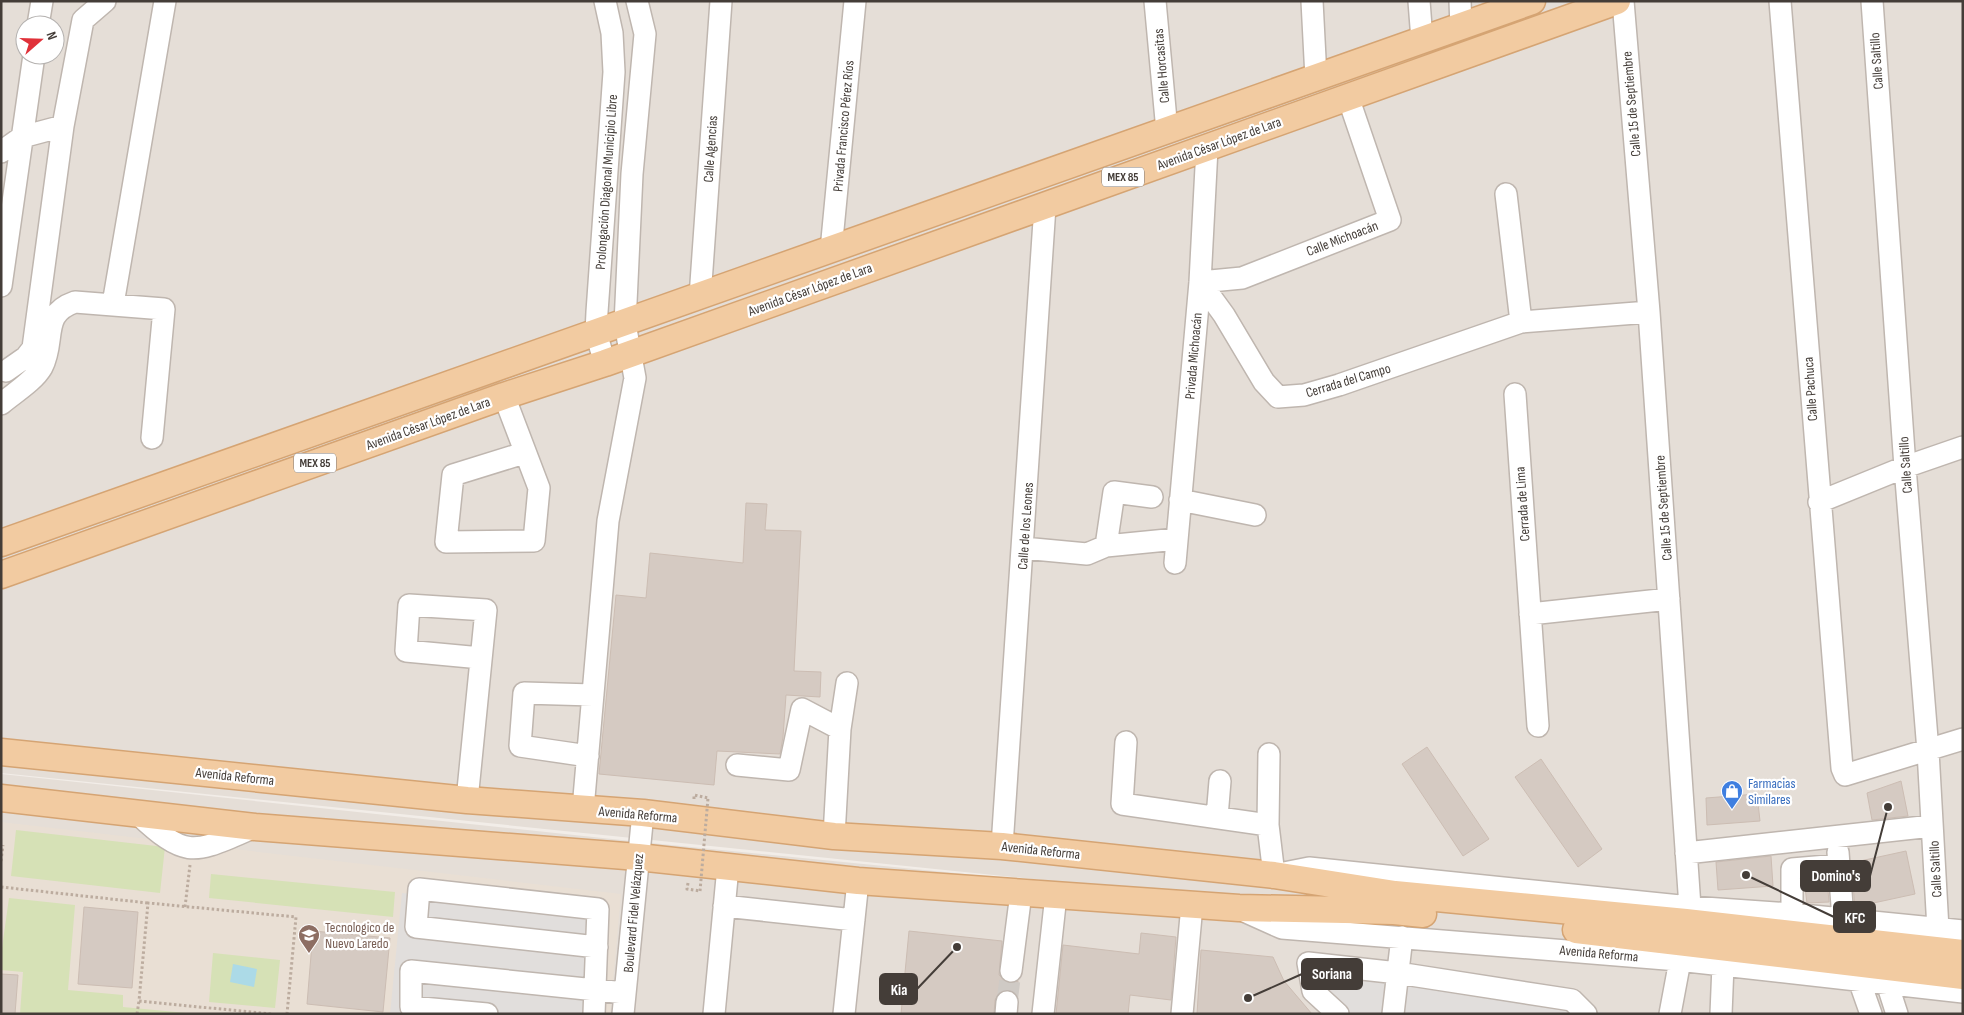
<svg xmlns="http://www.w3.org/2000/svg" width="1964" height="1015" font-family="'Sofia Sans Condensed',sans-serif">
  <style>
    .residential { fill: #e5ded7; fill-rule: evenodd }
    .education { fill: #e9dfd4 }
    .green { fill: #d6e1b6 }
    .parking { fill: #e1dedc }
    .water { fill: #acdae7 }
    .building { fill: #d5cac2; stroke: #ccbdb3 }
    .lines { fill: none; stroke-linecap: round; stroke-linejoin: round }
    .minor-tunnel { stroke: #cfcac5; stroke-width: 21; stroke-dasharray: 21 11; stroke-linecap: butt }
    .minor-casing { stroke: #bfb6af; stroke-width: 24 }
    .major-casing { stroke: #d5a473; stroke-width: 29 }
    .path { stroke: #bcac9f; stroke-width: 3; stroke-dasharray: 2.5 2.5; stroke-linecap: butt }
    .minor { stroke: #fff; stroke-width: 21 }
    .major { stroke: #f2cba1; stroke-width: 26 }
    .path-bridge { stroke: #bcac9f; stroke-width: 3; stroke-dasharray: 2.5 2.5; stroke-linecap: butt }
    .labels { text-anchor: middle; stroke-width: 4.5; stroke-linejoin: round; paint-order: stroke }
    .shield { fill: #fff; stroke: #7c7774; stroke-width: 1 }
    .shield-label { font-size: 12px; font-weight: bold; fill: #443d38 }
    .street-label { font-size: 14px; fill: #443d38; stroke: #fff }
    .shop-label { font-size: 14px; fill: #366cbe; stroke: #fff; text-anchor: start }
    .education-label { font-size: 14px; fill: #785e54; stroke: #fff; text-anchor: start }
    .leader { fill: none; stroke: #443d38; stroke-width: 2 }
    .callout-dot { fill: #443d38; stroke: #fff; stroke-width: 2 }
    .callout { fill: #443d38; stroke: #443d38; stroke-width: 2 }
    .callout-label { font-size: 15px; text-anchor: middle; font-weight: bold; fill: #fff }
  </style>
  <rect width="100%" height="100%" fill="#f2ede8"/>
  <!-- residential -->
  <path class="residential" d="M1,1H1963V1014H1V774L631,841L1421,919L1,773ZM25,25H55V55H25Z"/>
  <!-- education -->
  <path class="education" d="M1,822L621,894L610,1014H1Z"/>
  <!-- green -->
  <path class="green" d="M16,830L165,847L160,893L11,876Z
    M211,874L395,892L393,917L209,898Z
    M9,898L75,905L68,990L123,995V1007L197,1014H20L23,972L1,970V955Z
    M213,953L280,960L275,1008L209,1002Z"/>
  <!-- parking -->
  <path class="parking" d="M402,893L600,914L590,1014H390Z
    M1323,973L1614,1014H1345L1330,998Z"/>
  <!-- water -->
  <path class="water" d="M233,964L257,969L254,987L230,982Z"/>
  <!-- building -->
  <path class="building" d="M746,503L767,504L765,530L801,531L794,671L821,672L820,697L786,695L783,737L780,754L717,751L714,785L599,774L616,595L646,598L650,553L743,563Z
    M1427,747L1489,839L1463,856L1402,764Z
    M1541,759L1602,849L1578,867L1515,777Z
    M1901,781L1908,816L1872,820L1867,793Z
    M1757,794L1760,821L1707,825L1706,798Z
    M1906,851L1915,894L1855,907L1851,863Z
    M1771,856L1773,886L1718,890L1716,862Z
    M1827,879L1829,902L1807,903L1804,880Z
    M84,907L138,912L132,988L78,984Z
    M313,931L390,938L383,1012L307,1004Z
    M909,931L1002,941L999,975L1009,983L1018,981L1017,995L1009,990L1001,991L995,1000L994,1014H901Z
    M1141,933L1176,937L1171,1000L1130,995L1128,1014H1056L1063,945L1139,954Z
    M1201,950L1273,957L1284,981L1312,1014H1197Z
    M1,974L18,975L15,1014H1Z"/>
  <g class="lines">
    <!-- minor-tunnel -->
    <path class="minor-tunnel" d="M1007,1002L1011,971"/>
    <!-- minor casing -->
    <g class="minor-casing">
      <path id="minor" d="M1155,1L1167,131
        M1312,1L1316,78
        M1419,1L1422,40
        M1460,1L1461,27
        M1623,1L1649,312L1690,907L1670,1014
        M1780,1L1842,768L1845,775L1963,739
        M1872,1L1905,467L1928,751L1938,929
        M38,25L42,1
        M1,152L22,137L63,126
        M1506,194L1521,322
        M831,250L855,1
        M1200,282L1224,315L1264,382L1278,397L1304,395L1339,385L1521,322L1649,312
        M1200,282L1242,278L1390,220L1348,97
        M1,286L34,55
        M700,297L721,1
        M113,304L165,1
        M605,363L596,333L597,312L614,72L612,33L605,1
        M6,371L26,357L33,348L63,126L83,20L105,1
        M1515,394L1538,726
        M504,396L539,488L534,541L446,542L453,475L524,453
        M1,404C14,393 34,381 42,367C56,340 40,314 75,302L164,309L152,438
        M1180,500L1255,515
        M1819,502L1905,467L1963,447
        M1106,546L1114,492L1152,497
        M1023,548L1087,554L1106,546L1177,539
        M1175,563L1200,282L1207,148
        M1530,614L1669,599
        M1126,742L1122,804L1268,825
        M1269,754L1268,825L1274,875L1309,868L1690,907L1792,914L1963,931
        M588,756L520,746L524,693L593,695
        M737,765L789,770L802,709L840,729
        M467,800L486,610L409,605L406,651L481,658
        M583,809L608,521L635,378L625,324L632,174L645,34L637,1
        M138,814C189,862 195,852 255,827
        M1217,817L1220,781
        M834,836L840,729L847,683
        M1002,846L1045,206
        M1838,852L1843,919
        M1686,853L1932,826
        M724,906L854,920
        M1244,911L1282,928L1678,960L1963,992
        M1792,914V869L1839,865
        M1011,971L1021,893
        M1859,980L1871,1014
        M1887,983L1897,1014
        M487,1014L411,1007V971L625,993
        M594,1014L598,909L419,889L416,927L597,947
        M623,1014L643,813
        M714,1014L728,867
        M844,1014L858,881
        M1006,1014L1007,1002
        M1043,1014L1056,895
        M1182,1014L1192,905
        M1338,1014L1313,991L1308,963L1398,973L1572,1000L1586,1014
        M1393,1014L1402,937
        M1721,1014L1723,965"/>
    </g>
    <!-- major casing -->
    <g class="major-casing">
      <path id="major" d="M1,543L1532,1
        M1,575L504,396L605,363L1617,1
        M1,752L467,800L643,813L834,836L1002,846L1274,875L1395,894L1686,922L1963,953
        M1,798L255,827L638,857L858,881L1239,908L1394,911L1423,914
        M1576,930L1963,976"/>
    </g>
    <!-- path -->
    <path class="path" d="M694,799V795L708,798
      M1,861L3,845
      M688,883L687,889L700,891
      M1,887L148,903
      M185,907L190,865
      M137,1014L139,1001
      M271,1014L139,1001L148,903L296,917L287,1014"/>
    <!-- minor -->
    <use href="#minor" class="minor"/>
    <!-- major -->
    <use href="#major" class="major"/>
    <!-- path-bridge -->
    <path class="path-bridge" d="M700,891L708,798"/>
  </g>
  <!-- icons -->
  <defs>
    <g id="shop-pin" transform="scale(1.125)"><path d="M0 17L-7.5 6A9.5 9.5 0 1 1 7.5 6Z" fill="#3f7fe0" stroke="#fff"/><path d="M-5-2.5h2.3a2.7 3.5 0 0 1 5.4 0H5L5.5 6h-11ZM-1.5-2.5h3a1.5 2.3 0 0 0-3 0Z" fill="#fff"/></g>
    <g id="university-pin" transform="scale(1.125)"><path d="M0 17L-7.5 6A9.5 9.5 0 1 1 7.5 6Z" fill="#8d6e63" stroke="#fff"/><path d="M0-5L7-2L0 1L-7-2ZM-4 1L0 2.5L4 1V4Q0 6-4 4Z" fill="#fff"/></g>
  </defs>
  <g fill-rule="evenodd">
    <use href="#shop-pin" x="1732" y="791"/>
    <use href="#university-pin" x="309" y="935"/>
  </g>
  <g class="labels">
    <!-- shield labels -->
    <g class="shield">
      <rect x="1102" y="167.5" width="42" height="19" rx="4"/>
      <rect x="294" y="453.5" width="42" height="19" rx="4"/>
    </g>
    <g class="shield-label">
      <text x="1123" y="181">MEX 85</text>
      <text x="315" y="467">MEX 85</text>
    </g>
    <!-- street labels -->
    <g class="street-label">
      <text transform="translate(1876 61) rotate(-94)" y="5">Calle Saltillo</text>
      <text transform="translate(1161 66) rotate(-95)" y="5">Calle Horcasitas</text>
      <text transform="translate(1631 104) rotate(-95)" y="5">Calle 15 de Septiembre</text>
      <text transform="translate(843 126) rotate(-85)" y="5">Privada Francisco Pérez Ríos</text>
      <text transform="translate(1219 143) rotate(-20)" y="5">Avenida César López de Lara</text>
      <text transform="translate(710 149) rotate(-86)" y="5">Calle Agencias</text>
      <text transform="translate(606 182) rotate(-86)" y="5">Prolongación Diagonal Municipio Libre</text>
      <text transform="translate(1342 238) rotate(-21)" y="5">Calle Michoacán</text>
      <text transform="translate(810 289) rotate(-20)" y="5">Avenida César López de Lara</text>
      <text transform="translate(1193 356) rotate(-85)" y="5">Privada Michoacán</text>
      <text transform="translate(1348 380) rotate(-17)" y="5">Cerrada del Campo</text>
      <text transform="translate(1810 389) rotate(-94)" y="5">Calle Pachuca</text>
      <text transform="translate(428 423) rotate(-20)" y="5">Avenida César López de Lara</text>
      <text transform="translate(1905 465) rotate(-94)" y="5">Calle Saltillo</text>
      <text transform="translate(1522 504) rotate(-94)" y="5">Cerrada de Lima</text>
      <text transform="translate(1663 508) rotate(-94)" y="5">Calle 15 de Septiembre</text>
      <text transform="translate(1025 526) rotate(-86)" y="5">Calle de los Leones</text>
      <text transform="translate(235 776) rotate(6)" y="5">Avenida Reforma</text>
      <text transform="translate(638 814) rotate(5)" y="5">Avenida Reforma</text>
      <text transform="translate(1041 850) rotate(6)" y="5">Avenida Reforma</text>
      <text transform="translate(1935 869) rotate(-93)" y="5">Calle Saltillo</text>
      <text transform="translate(633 913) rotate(-85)" y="5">Boulevard Fidel Velázquez</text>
      <text transform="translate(1599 953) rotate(5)" y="5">Avenida Reforma</text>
    </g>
    <!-- shop labels -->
    <g class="shop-label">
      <text x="1748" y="788">Farmacias<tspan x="1748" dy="16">Similares</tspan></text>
    </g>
    <!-- education labels -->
    <g class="education-label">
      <text x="325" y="932">Tecnologico de<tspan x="325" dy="16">Nuevo Laredo</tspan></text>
    </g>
  </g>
  <!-- callouts -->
  <path class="leader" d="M1888 807L1870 876M1746 875L1834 917M1248 998L1302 974M957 947L917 989"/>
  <g class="callout-dot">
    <circle cx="1888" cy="807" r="5"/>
    <circle cx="1746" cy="875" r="5"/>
    <circle cx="1248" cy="998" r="5"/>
    <circle cx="957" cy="947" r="5"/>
  </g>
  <g class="callout">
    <rect x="1801" y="861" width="69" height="30" rx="5"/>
    <rect x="1834" y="902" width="41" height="30" rx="5"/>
    <rect x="1302" y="959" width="60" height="30" rx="5"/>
    <rect x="880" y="974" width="37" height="30" rx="5"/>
  </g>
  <g class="callout-label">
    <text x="1836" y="881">Domino's</text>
    <text x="1855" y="923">KFC</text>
    <text x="1332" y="979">Soriana</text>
    <text x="899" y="995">Kia</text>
  </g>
  <!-- border -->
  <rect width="1964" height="1015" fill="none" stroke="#443d38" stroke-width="5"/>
  <!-- north arrow -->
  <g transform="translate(40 40) rotate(70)"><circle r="24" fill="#ffffff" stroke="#b4b1af"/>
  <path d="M0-4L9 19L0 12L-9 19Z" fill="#e03139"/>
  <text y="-8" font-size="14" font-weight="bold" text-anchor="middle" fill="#443d38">N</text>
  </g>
</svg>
